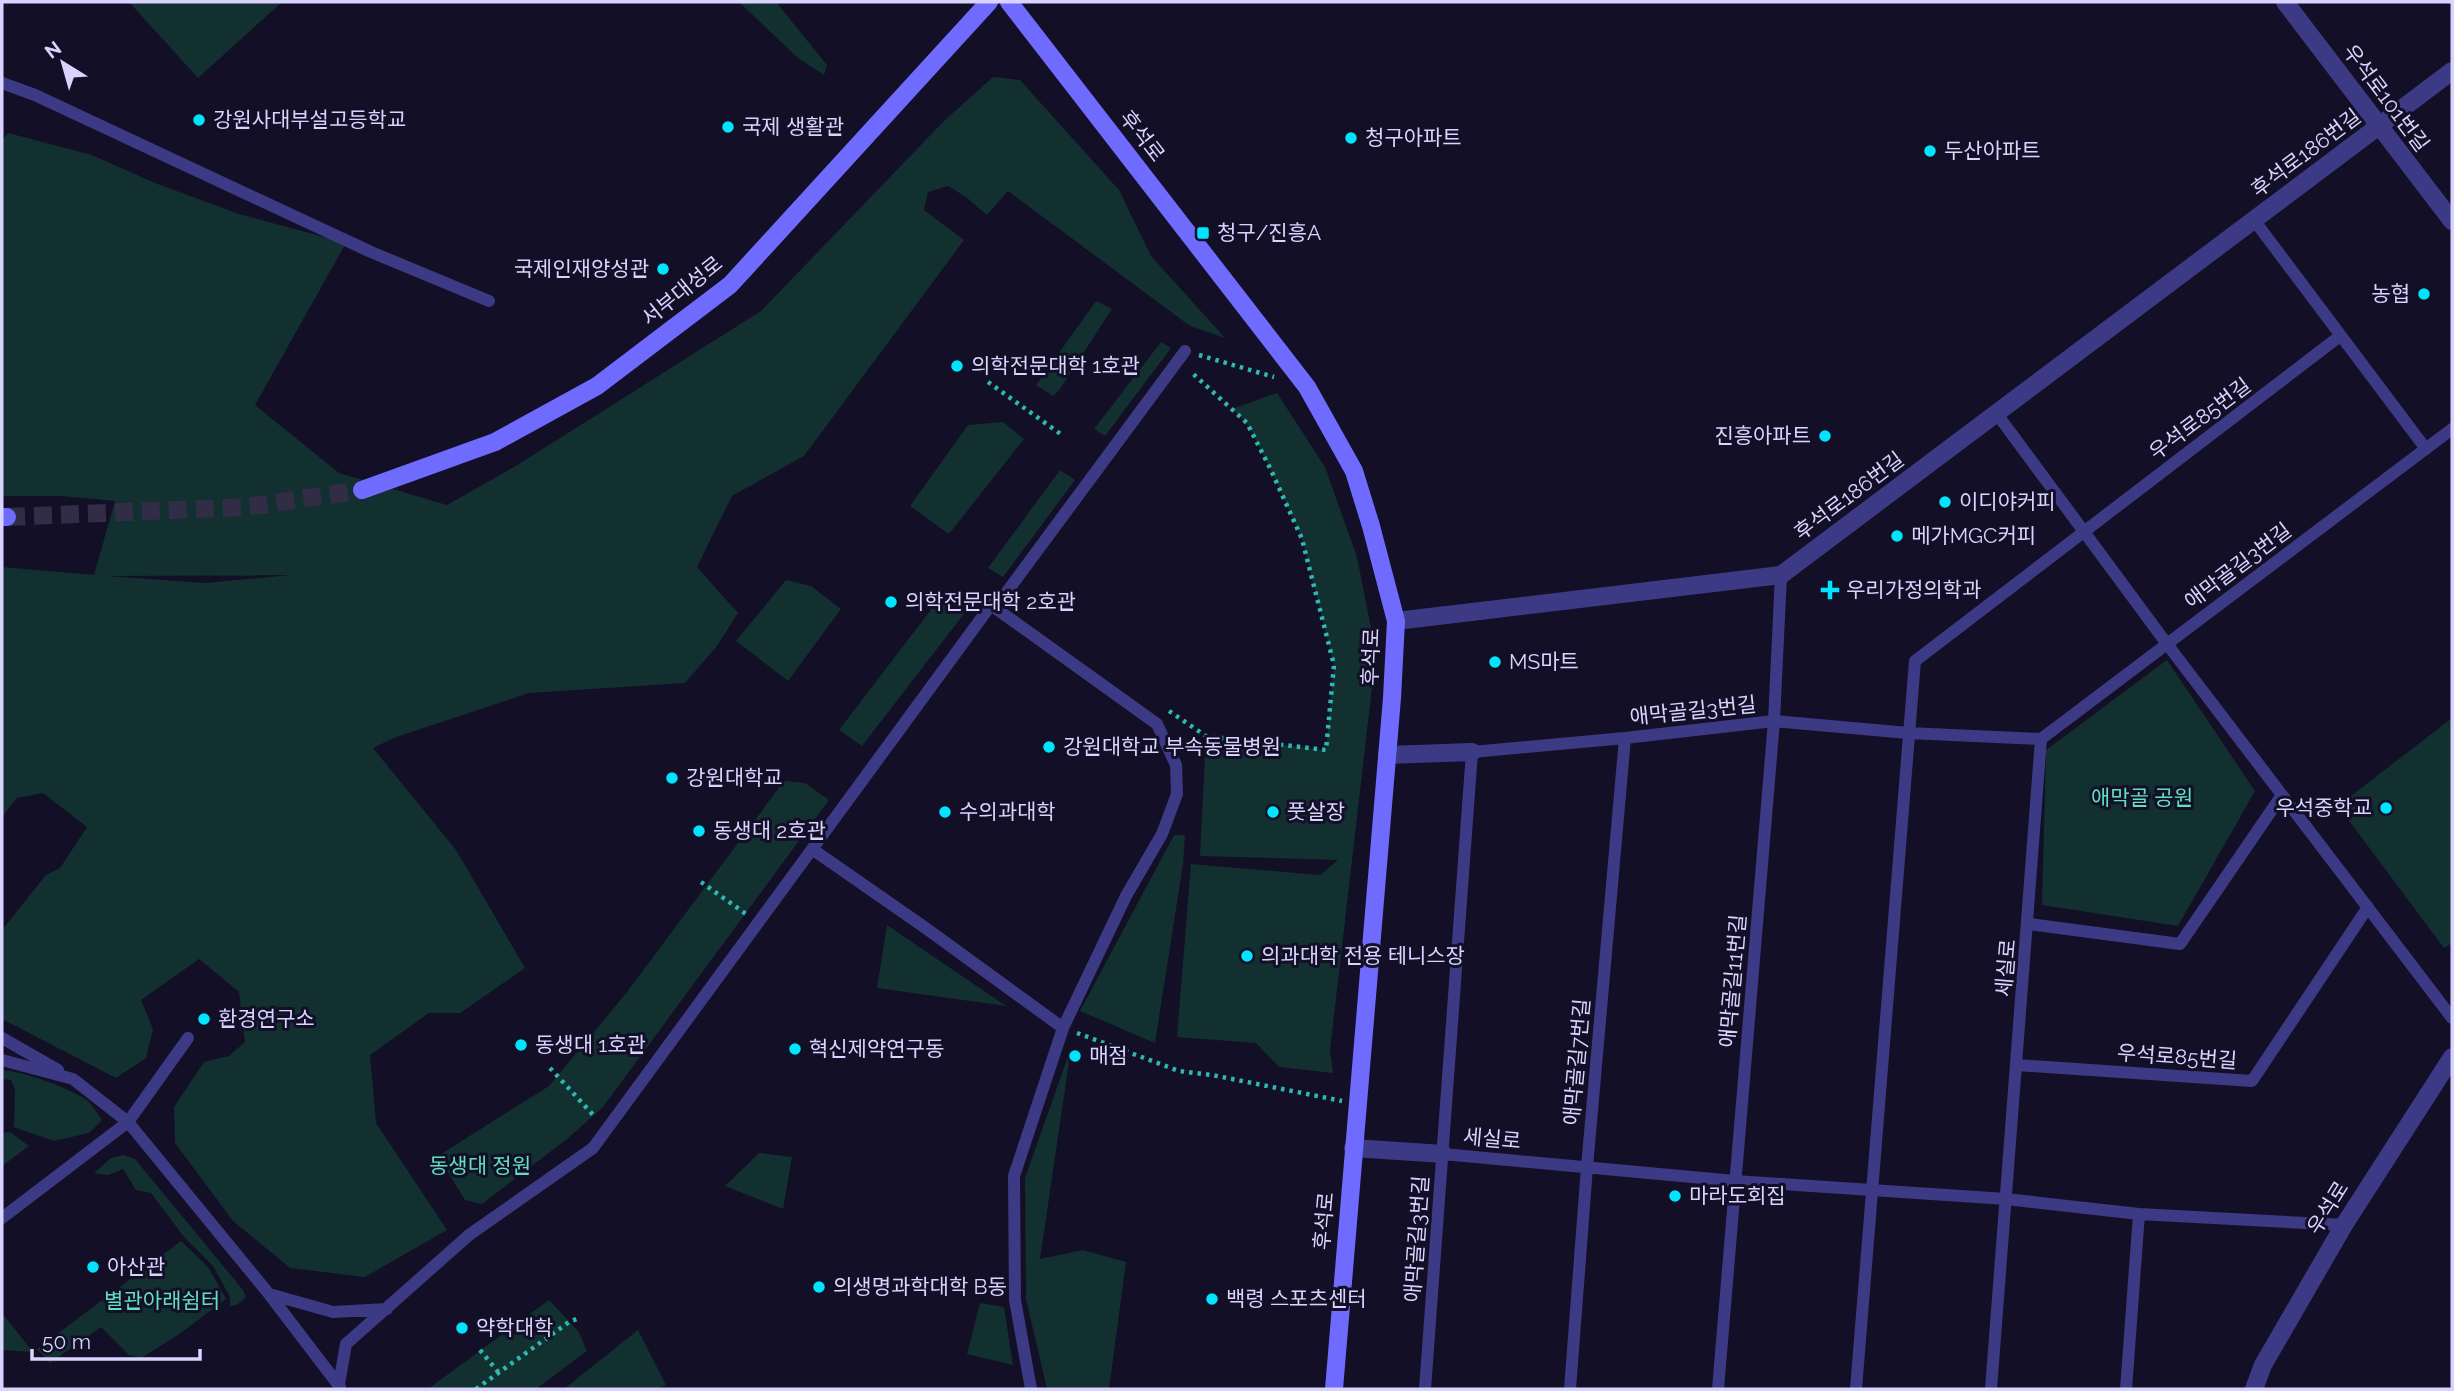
<svg xmlns="http://www.w3.org/2000/svg" width="2454" height="1391" font-family="Raleway,'Noto Sans KR',sans-serif">
  <style>
    .green { fill: #12302f; fill-rule: evenodd }
    .lines { fill: none; stroke-linecap: round; stroke-linejoin: round }
    .secondary-tunnel { stroke: #312d47; stroke-width: 18; stroke-dasharray: 18 9; stroke-linecap: butt }
    .path { stroke: #2fb8b0; stroke-width: 4.5; stroke-dasharray: 3.5 5; stroke-linecap: butt }
    .lane { stroke: #3d3a85; stroke-width: 12 }
    .street { stroke: #3d3a85; stroke-width: 18 }
    .secondary { stroke: #6f6bff; stroke-width: 18 }
    .poi-dot { fill: #00e5ff; stroke: #130f26; stroke-width: 2.5 }
    .labels { text-anchor: middle; stroke-width: 6; stroke-linejoin: round; paint-order: stroke }
    .street-label { font-size: 21px; fill: #d9d4ff; stroke: #130f26 }
    .poi-label { font-size: 21px; fill: #d9d4ff; stroke: #130f26; text-anchor: start }
    .park-label { font-size: 21px; fill: #5fe0c0; stroke: #130f26 }
  </style>
  <rect width="100%" height="100%" fill="#130f26"/>
  <!-- green -->
  <path class="green" d="M129,2H282L198,78Z
    M739,2H776L827,65L824,75L798,58Z
    M993,77L1020,80L1119,190L1151,256L1225,338L1190,326L1008,191L987,215L966,197L948,186L928,192L924,210L964,240L804,456L732,496L697,567L738,613L717,646L685,683L529,693L396,737L373,748L456,850L525,968L460,1013H429L370,1055L376,1123L447,1230L365,1277L290,1268L233,1221L175,1143L174,1107L204,1062L229,1056L245,1042L239,992L199,959L141,1000L153,1029L146,1058L116,1078L2,1019V930L46,875L60,868L87,827L43,793L17,798L2,817V567L94,575L115,501L61,496H2V140L8,133L92,155L155,183L239,214L346,243L255,405L339,473L447,505L519,464L761,311L944,121ZM291,575L205,583L107,576Z
    M1096,301L1112,309L1060,389L1053,396L1036,385Z
    M1161,342L1171,348L1105,436L1094,429Z
    M1277,393L1325,467L1357,557L1376,653L1330,1050L1333,1073L1279,1067L1256,1043L1177,1037L1191,864L1320,875L1338,860L1200,856L1206,736L1326,750L1334,665L1302,539L1271,470L1247,423L1232,409Z
    M1003,422L1024,439L949,534L910,506L968,425Z
    M1060,470L1075,480L1003,577L988,568Z
    M786,580L811,586L841,609L788,681L736,641Z
    M946,590L970,606L862,746L839,730Z
    M2167,660L2255,791L2178,926L2042,905L2046,750Z
    M2452,718V943L2444,948L2338,806Z
    M784,781L805,783L829,800L603,1107L567,1139L482,1204L465,1200L438,1156L549,1086L627,992Z
    M1174,835H1185L1183,864L1155,1043L1080,1011Z
    M887,925L1006,1006L877,988Z
    M1071,1048L1040,1259L1083,1250L1126,1262L1109,1389H1047L1026,1299L1025,1178Z
    M2,1070C25,1072 65,1086 85,1099C92,1103 97,1114 102,1120L89,1133L54,1141L14,1127L15,1090L11,1080L2,1079Z
    M10,1132L29,1146L2,1166V1133Z
    M759,1153L792,1157L783,1209L725,1186Z
    M123,1155L135,1159L243,1290L246,1297L237,1305L230,1306V1297L213,1266L184,1237L151,1193L136,1190L123,1169L108,1175L94,1173L111,1158Z
    M181,1241L208,1267L226,1299L178,1335L141,1358L129,1355L101,1327L50,1363L37,1349Z
    M549,1300L579,1332L587,1351L536,1389H428Z
    M980,1303L1004,1307L1013,1365L967,1354Z
    M2,1313L33,1352L2,1350Z
    M638,1330L666,1385L656,1389H564Z"/>
  <g class="lines">
    <!-- secondary-tunnel -->
    <path class="secondary-tunnel" d="M7,517L247,507L362,490"/>
    <!-- path -->
    <path class="path" d="M1199,355L1274,377
      M988,382L1062,435
      M1169,711L1206,736L1326,750L1334,665L1302,539L1271,470L1247,423L1190,371
      M701,882L746,914
      M1077,1033L1179,1071L1212,1075L1342,1101
      M550,1068L596,1118
      M480,1350L499,1373
      M476,1389L569,1322L579,1318"/>
    <!-- lane -->
    <path class="lane" d="M2,83L35,95L371,252L489,301
      M2254,220L2426,449
      M1997,414L2167,644L2452,1018
      M991,605L1157,724L1176,765L1177,794L1162,834L1126,896L1063,1028
      M812,849L927,929L1063,1028L1014,1176L1015,1300L1031,1389
      M2029,924L2180,944L2282,795
      M2,1038L58,1070
      M2,1060L73,1079L128,1122L269,1294L340,1387
      M2017,1065L2252,1081L2368,907
      M1443,1154L1735,1181L2006,1199L2139,1214L2344,1225
      M2,1218L128,1122L188,1038
      M269,1294L333,1312L387,1309
      M339,1384L346,1344L469,1235L593,1148L991,605L1006,593L1185,351
      M1425,1389L1472,752L1625,738L1774,721L1908,733L2041,739L2452,429
      M1570,1389L1587,1167L1625,738
      M1718,1389L1774,721L1781,575
      M1856,1389L1915,661L2340,336
      M1991,1389L2041,739
      M2126,1389L2139,1214"/>
    <!-- street -->
    <path class="street" d="M2285,2L2452,221
      M1396,621L1781,575L2452,71
      M1387,755L1472,752
      M1353,1148L1443,1154
      M2254,1389L2263,1365L2344,1225L2452,1057"/>
    <!-- secondary -->
    <path class="secondary" d="M1009,2L1307,387L1354,471L1371,526L1396,621L1392,698L1334,1389
      M362,490L495,442L597,386L730,285L989,2
      M2,517H7"/>
  </g>
  <!-- markers -->
  <g class="poi-dot">
    <circle cx="199" cy="120" r="7"/>
    <circle cx="728" cy="127" r="7"/>
    <circle cx="1351" cy="138" r="7"/>
    <circle cx="1930" cy="151" r="7"/>
    <rect x="1196" y="226" width="14" height="14" rx="3.5"/>
    <circle cx="663" cy="269" r="7"/>
    <circle cx="2424" cy="294" r="7"/>
    <circle cx="957" cy="366" r="7"/>
    <circle cx="1825" cy="436" r="7"/>
    <circle cx="1945" cy="502" r="7"/>
    <circle cx="1897" cy="536" r="7"/>
    <path d="M1826.5 579.5h7v7h7v7h-7v7h-7v-7h-7v-7h7z"/>
    <circle cx="891" cy="602" r="7"/>
    <circle cx="1495" cy="662" r="7"/>
    <circle cx="1049" cy="747" r="7"/>
    <circle cx="672" cy="778" r="7"/>
    <circle cx="2386" cy="808" r="7"/>
    <circle cx="945" cy="812" r="7"/>
    <circle cx="1273" cy="812" r="7"/>
    <circle cx="699" cy="831" r="7"/>
    <circle cx="1247" cy="956" r="7"/>
    <circle cx="204" cy="1019" r="7"/>
    <circle cx="521" cy="1045" r="7"/>
    <circle cx="795" cy="1049" r="7"/>
    <circle cx="1075" cy="1056" r="7"/>
    <circle cx="1675" cy="1196" r="7"/>
    <circle cx="93" cy="1267" r="7"/>
    <circle cx="819" cy="1287" r="7"/>
    <circle cx="1212" cy="1299" r="7"/>
    <circle cx="462" cy="1328" r="7"/>
  </g>
  <g class="labels">
    <!-- street labels -->
    <g class="street-label">
      <text transform="translate(2386 98) rotate(53)" y="7">우석로101번길</text>
      <text transform="translate(1142 136) rotate(52)" y="7">후석로</text>
      <text transform="translate(2306 153) rotate(-37)" y="7">후석로186번길</text>
      <text transform="translate(682 291) rotate(-39)" y="7">서부대성로</text>
      <text transform="translate(2200 419) rotate(-37)" y="7">우석로85번길</text>
      <text transform="translate(1849 496) rotate(-37)" y="7">후석로186번길</text>
      <text transform="translate(2238 566) rotate(-37)" y="7">애막골길3번길</text>
      <text transform="translate(1371 657) rotate(-88)" y="7">후석로</text>
      <text transform="translate(1693 711) rotate(-6)" y="7">애막골길3번길</text>
      <text transform="translate(2006 968) rotate(-85)" y="7">세실로</text>
      <text transform="translate(1733 981) rotate(-85)" y="7">애막골길11번길</text>
      <text transform="translate(2177 1057) rotate(4)" y="7">우석로85번길</text>
      <text transform="translate(1577 1062) rotate(-85)" y="7">애막골길7번길</text>
      <text transform="translate(1492 1139) rotate(5)" y="7">세실로</text>
      <text transform="translate(2328 1208) rotate(-58)" y="7">우석로</text>
      <text transform="translate(1324 1221) rotate(-85)" y="7">후석로</text>
      <text transform="translate(1417 1239) rotate(-86)" y="7">애막골길3번길</text>
    </g>
    <!-- poi labels -->
    <g class="poi-label">
      <text x="213" y="127">강원사대부설고등학교</text>
      <text x="742" y="134">국제 생활관</text>
      <text x="1365" y="145">청구아파트</text>
      <text x="1944" y="158">두산아파트</text>
      <text x="1217" y="240">청구/진흥A</text>
      <text x="649" y="276" text-anchor="end">국제인재양성관</text>
      <text x="2410" y="301" text-anchor="end">농협</text>
      <text x="971" y="373">의학전문대학 1호관</text>
      <text x="1811" y="443" text-anchor="end">진흥아파트</text>
      <text x="1959" y="509">이디야커피</text>
      <text x="1911" y="543">메가MGC커피</text>
      <text x="1846" y="597">우리가정의학과</text>
      <text x="905" y="609">의학전문대학 2호관</text>
      <text x="1509" y="669">MS마트</text>
      <text x="1063" y="754">강원대학교 부속동물병원</text>
      <text x="686" y="785">강원대학교</text>
      <text x="2372" y="815" text-anchor="end">우석중학교</text>
      <text x="959" y="819">수의과대학</text>
      <text x="1287" y="819">풋살장</text>
      <text x="713" y="838">동생대 2호관</text>
      <text x="1261" y="963">의과대학 전용 테니스장</text>
      <text x="218" y="1026">환경연구소</text>
      <text x="535" y="1052">동생대 1호관</text>
      <text x="809" y="1056">혁신제약연구동</text>
      <text x="1089" y="1063">매점</text>
      <text x="1689" y="1203">마라도회집</text>
      <text x="107" y="1274">아산관</text>
      <text x="833" y="1294">의생명과학대학 B동</text>
      <text x="1226" y="1306">백령 스포츠센터</text>
      <text x="476" y="1335">약학대학</text>
    </g>
    <!-- park labels -->
    <g class="park-label">
      <text x="2142" y="805">애막골 공원</text>
      <text x="480" y="1173">동생대 정원</text>
      <text x="162" y="1308">별관아래쉼터</text>
    </g>
  </g>
  <!-- border -->
  <rect width="2454" height="1391" fill="none" stroke="#d9d4ff" stroke-width="7"/>
  <!-- north arrow -->
  <g transform="translate(63 63) rotate(323)" stroke="#130f26" stroke-width="5" paint-order="stroke">
  <path d="M0-5L12 26L0 18L-12 26Z" fill="#d9d4ff"/>
  <text y="-10" font-size="19" font-weight="bold" text-anchor="middle" fill="#d9d4ff">N</text>
  </g>
  <!-- scale -->
  <path d="M32 1349v10h168v-10" fill="none" stroke="#d9d4ff" stroke-width="3.5"/>
  <text x="42" y="1349" font-size="21" fill="#d9d4ff" stroke="#130f26" stroke-width="5" paint-order="stroke">50 m</text>
</svg>
